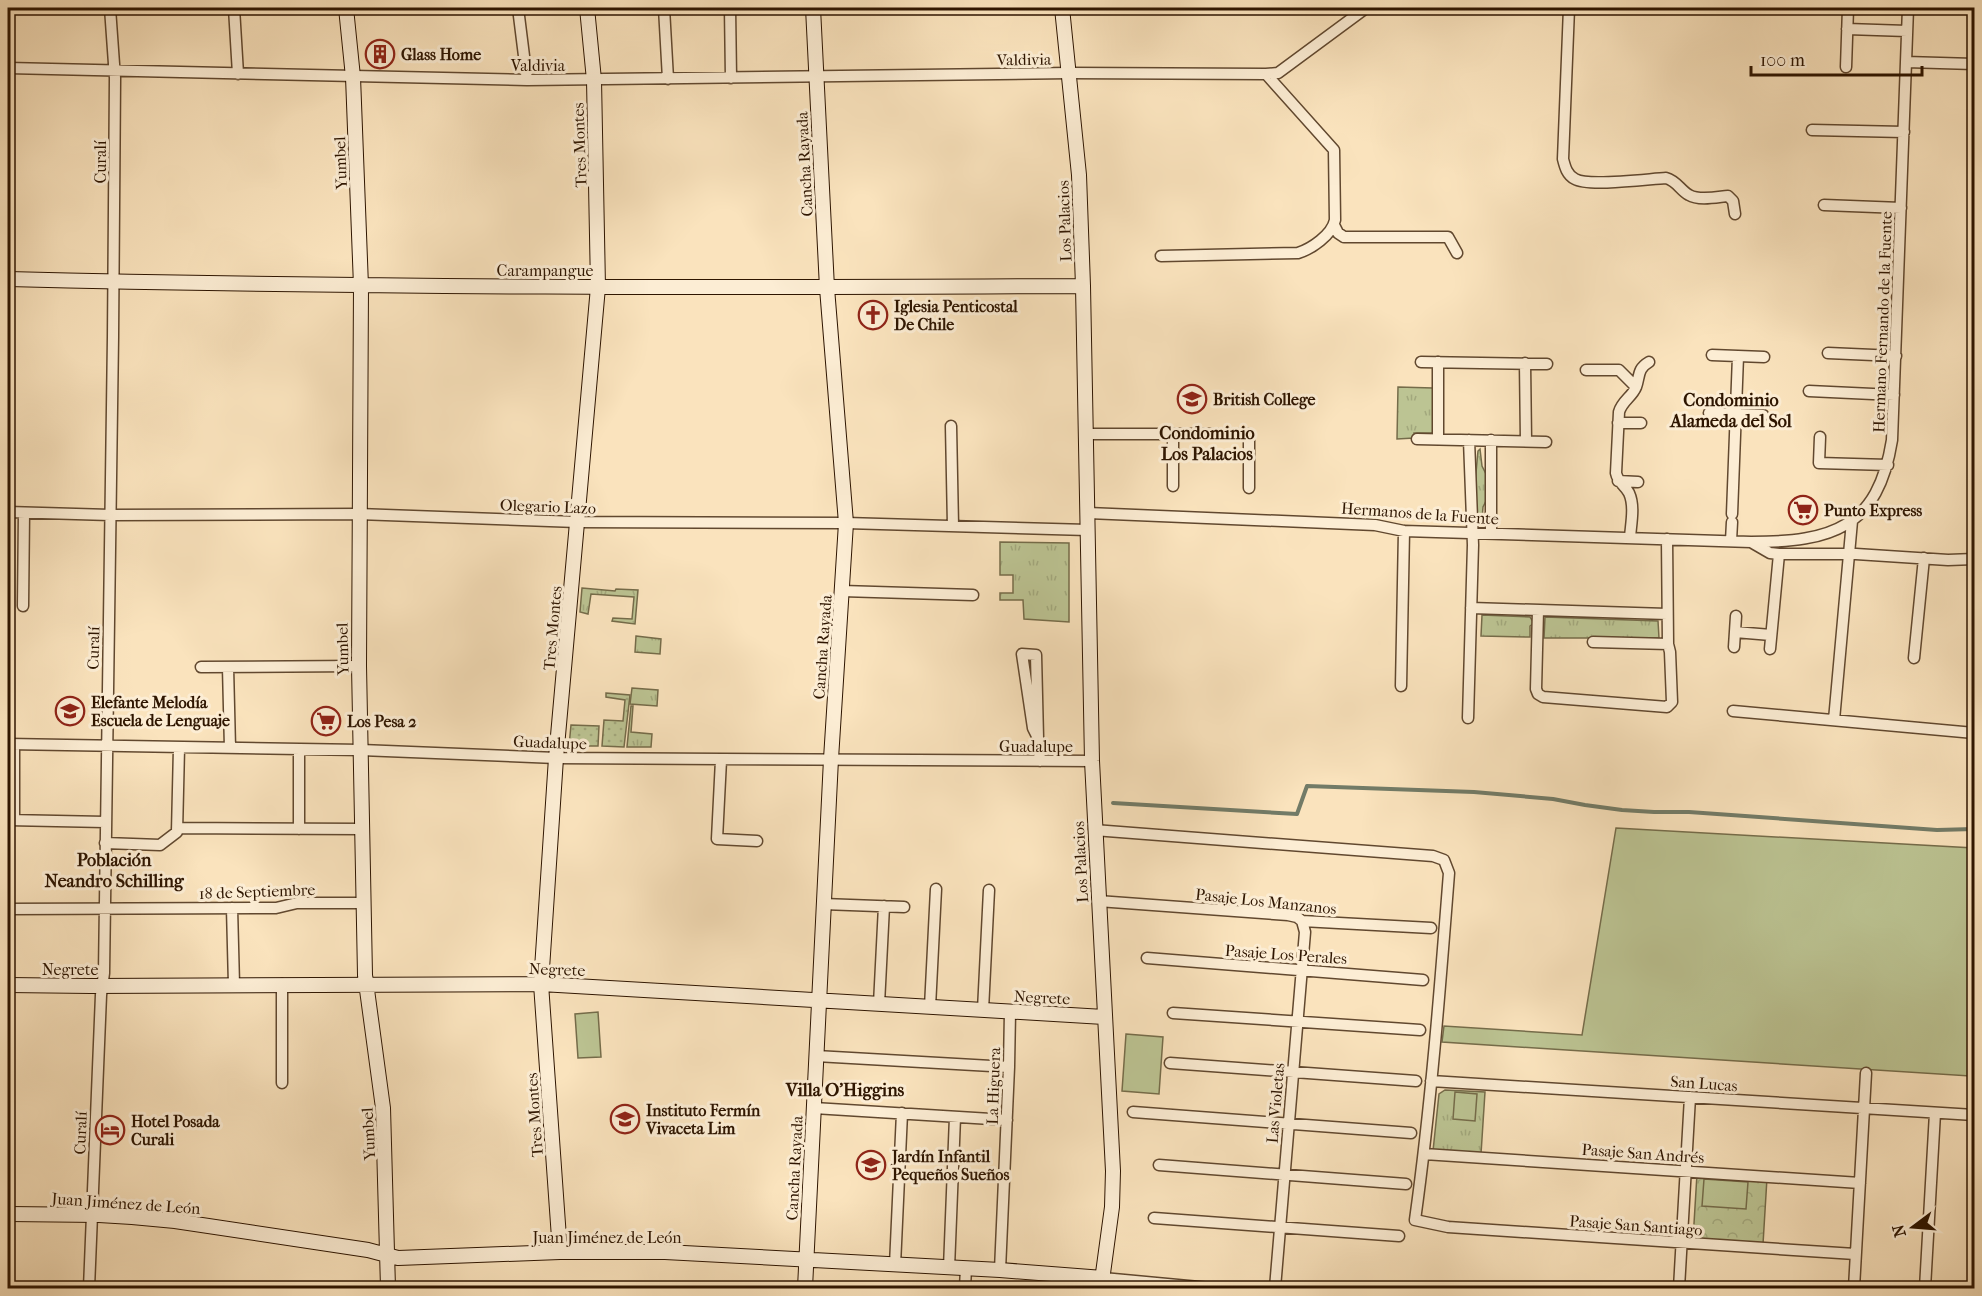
<svg xmlns="http://www.w3.org/2000/svg" width="1982" height="1296" font-family="'IM FELL French Canon',serif">
  <style>
    .grass { fill: url(#grass-tufts); stroke: #756c4a; stroke-width: 1.5 }
    .forest { fill: url(#forest-crowns); stroke: #756c4a; stroke-width: 1.5 }
    .garden { fill: url(#garden-dots); stroke: #756c4a; stroke-width: 1.5 }
    .pitch { fill: #bcc493; stroke: #756c4a; stroke-width: 1.5 }
    .lines { fill: none; stroke-linecap: round; stroke-linejoin: round }
    .stream { stroke: #727b67; stroke-width: 4 }
    .street-casing { stroke: #61482f; stroke-width: 13 }
    .secondary-casing { stroke: #2e1500; stroke-width: 16 }
    .street { stroke: #fcedd4; stroke-width: 10 }
    .secondary { stroke: #fcedd4; stroke-width: 14 }
    .labels { text-anchor: middle; stroke-width: 6; stroke-linejoin: round; paint-order: stroke }
    .poi-label { font-size: 16px; font-weight: bold; fill: #2e1500; stroke: #fcedd4; text-anchor: start }
    .street-label { font-size: 16px; fill: #2e1500; stroke: #fcedd4 }
    .neighbourhood-label { font-size: 18px; font-weight: bold; fill: #2e1500; stroke: #fcedd4 }
  </style>
  <defs>
    <pattern id="grass-tufts" width="24" height="20" patternUnits="userSpaceOnUse" patternTransform="scale(1.5)"><rect width="24" height="20" fill="#bcc493"/><path d="M3 7l-1-3M5 7V3M7 7l1-3M15 17l-1-3M17 17v-4M19 17l1-3" fill="none" stroke="#a2a87d"/></pattern>
    <pattern id="forest-crowns" width="20" height="18" patternUnits="userSpaceOnUse" patternTransform="scale(1.5)"><rect width="20" height="18" fill="#bcc493"/><path d="M2 6a3 3 0 1 1 6 0M12 15a3 3 0 1 1 6 0" fill="none" stroke="#a2a87d"/></pattern>
    <pattern id="garden-dots" width="8" height="8" patternUnits="userSpaceOnUse" patternTransform="scale(1.5)"><rect width="8" height="8" fill="#bcc493"/><path d="M2 2h.1M6 6h.1" fill="none" stroke="#a2a87d" stroke-width="1.8" stroke-linecap="round"/></pattern>
  </defs>
  <rect width="100%" height="100%" fill="#fae3bd"/>
  <filter id="stains"><feTurbulence type="fractalNoise" baseFrequency=".00333" numOctaves="4"/><feColorMatrix values="0 0 0 0 .2 0 0 0 0 .09 0 0 0 0 .02 0 0 0 .5 -.17"/></filter>
  <radialGradient id="worn" r=".72"><stop offset=".6" stop-color="#630" stop-opacity="0"/><stop offset="1" stop-color="#630" stop-opacity=".3"/></radialGradient>
  <!-- grass -->
  <path class="grass" d="M1398,387L1433,388L1435,391L1433,433H1414V438L1397,439Z
    M1480,449L1482,466L1486,474V501L1483,507L1482,519L1479,521C1472,499 1476,474 1478,451Z
    M1000,542L1069,543V622L1024,619L1023,600H1000V593H1013V575H1000Z
    M582,588L615,591L616,589L638,590L635,624L612,621L613,618L632,619L634,597L591,594L588,614L580,612Z
    M1482,615L1530,617L1534,623L1530,626V637L1481,636Z
    M1545,617L1658,621L1659,638H1544Z
    M636,636L661,639L660,654L635,652Z
    M632,688L658,690L657,706L630,704Z
    M631,706H633L631,732L652,734L651,747H627Z
    M1445,1090L1485,1092L1481,1154L1433,1151L1439,1094Z"/>
  <!-- forest -->
  <path class="forest" d="M1697,1174L1767,1178L1763,1244L1693,1240Z"/>
  <!-- garden -->
  <path class="garden" d="M606,693L630,695L624,747L602,746L604,720L623,721L625,700L606,697Z
    M571,725L599,726L598,746H569Z"/>
  <!-- pitch -->
  <path class="pitch" d="M1616,828L1974,848V1046L1970,1076L1442,1042L1444,1026L1582,1035Z
    M598,1012L601,1057L578,1058L575,1014Z
    M1126,1034L1163,1037L1159,1094L1122,1091Z
    M1455,1092L1477,1094L1475,1121L1453,1119Z
    M1704,1179L1748,1182L1746,1209L1702,1206Z"/>
  <g class="lines">
    <!-- stream -->
    <path class="stream" d="M1113,803L1297,814L1307,786L1474,792L1553,799L1585,805L1622,810L1654,812H1689L1937,830L1974,829"/>
    <!-- street casing -->
    <g class="street-casing">
      <path id="street" d="M234,8L238,74
        M518,8L527,80
        M664,8L668,79
        M730,8L731,78
        M1569,8L1563,159C1565,167 1567,175 1575,179C1588,187 1648,179 1666,178C1677,181 1680,190 1689,195C1699,201 1717,197 1728,196L1733,201L1735,214
        M1847,29L1907,31
        M1906,62L1974,64
        M1846,67L1848,8
        M8,68L527,80L1069,73L1266,74L1278,73L1366,8
        M1812,130L1904,132
        M1824,205L1901,208
        M1334,225L1338,233L1344,237H1448L1457,253
        M1161,256L1298,253C1311,249 1332,235 1335,220L1334,150L1266,74
        M1828,353L1896,356
        M1712,355L1764,357
        M1421,362L1547,364
        M1525,363L1526,441
        M1586,370H1619L1636,387
        M1809,391L1894,395
        M1709,413L1763,415
        M1618,423H1641
        M951,426L953,526
        M1086,434H1249V488
        M1173,434V486
        M1820,437L1819,463L1888,465
        M1417,439L1546,442
        M1438,439V362
        M1491,440V533
        M1618,481L1638,482
        M8,512L110,515L358,514L577,522L846,523L1088,530
        M1088,513L1375,525L1404,531L1751,542C1832,542 1878,528 1892,440L1908,8
        M1732,514L1738,356
        M1630,537C1631,524 1635,506 1629,493C1625,485 1618,483 1616,473L1619,412C1622,401 1632,397 1636,387C1640,376 1637,369 1649,362
        M1731,541L1732,522
        M1751,542L1770,553L1779,554H1856L1948,560L1974,559
        M842,591L973,595
        M23,606L24,513
        M1471,608L1667,614
        M1538,610L1536,689L1538,694L1543,697L1667,707L1672,702L1670,652L1668,644L1667,539
        M1735,632L1771,635
        M1593,642L1668,644
        M1734,647L1736,616
        M1770,649L1779,554
        M1914,658L1924,558
        M201,667L359,666
        M228,667L230,748
        M1401,686L1404,531
        M1733,711L1974,733
        M1468,718L1473,545L1469,440
        M1834,720L1852,521
        M1038,738L1033,728L1022,654L1036,655L1038,738L1040,761
        M8,744L361,750L556,758L1092,761
        M14,744V820
        M721,760L717,839L757,841
        M8,820L105,822
        M177,828L362,829
        M299,829V749
        M1094,830L1433,856L1444,860L1449,873C1440,989 1431,1105 1415,1220L1448,1227L1855,1254
        M105,843L160,845L177,832L179,748
        M1098,901L1288,915L1297,917L1302,921L1431,928
        M823,904L904,907
        M232,908L234,985
        M8,909L276,908L297,903H363
        M1147,958L1423,980
        M879,1004L884,906
        M930,1007L936,889
        M983,1010L989,890
        M1173,1013L1420,1030
        M816,1056L1009,1067
        M1170,1063L1416,1081
        M1431,1081L1974,1115
        M282,1083V984
        M814,1108L1007,1120
        M1133,1112L1411,1133
        M1424,1154L1860,1183
        M1159,1165L1406,1184
        M1154,1218L1399,1236
        M895,1265L902,1113
        M949,1268L955,1117
        M1000,1270L1009,1067L1010,1012
        M1103,1278L1210,1288
        M89,1288L101,995L104,973L113,337L115,78L110,8
        M965,1288L966,1268
        M1275,1288L1305,932L1302,921
        M1679,1288L1690,1097
        M1854,1288L1866,1073
        M1925,1288L1935,1113"/>
    </g>
    <!-- secondary casing -->
    <g class="secondary-casing">
      <path id="secondary" d="M346,8L353,77L361,286L359,666L365,975L383,1108L388,1288
        M1062,8L1079,175L1083,286L1092,761L1113,1171L1112,1207L1101,1288
        M8,279C366,288 725,288 1083,286
        M8,985L91,986L541,984L1104,1017
        M8,1214L99,1215L132,1217L175,1221L368,1250L398,1258L560,1252H665L1000,1270L1103,1278
        M560,1252L541,984L556,758L598,287L594,80L587,8
        M805,1288L831,759L846,523L827,288L813,8"/>
    </g>
    <!-- street -->
    <use href="#street" class="street"/>
    <!-- secondary -->
    <use href="#secondary" class="secondary"/>
  </g>
  <!-- icons -->
  <defs>
    <g id="building-ring" transform="scale(1.5)"><circle r="9.5" fill="#fcedd4" stroke="#8f2418" stroke-width="1.5"/><path d="M-4-6H4V6H1V3H-1V6H-4ZM-2.5-4.3h1.7v1.8h-1.7ZM.8-4.3h1.7v1.8H.8ZM-2.5-1h1.7V.8h-1.7ZM.8-1h1.7V.8H.8Z" fill="#8f2418"/></g>
    <g id="church-ring" transform="scale(1.5)"><circle r="9.5" fill="#fcedd4" stroke="#8f2418" stroke-width="1.5"/><path d="M-1.2-6h2.4v3.5h3.3v2.4h-3.3V6h-2.4V-.1h-3.3v-2.4h3.3Z" fill="#8f2418"/></g>
    <g id="school-ring" transform="scale(1.5)"><circle r="9.5" fill="#fcedd4" stroke="#8f2418" stroke-width="1.5"/><path d="M0-5L7-2L0 1L-7-2ZM-4 1L0 2.5L4 1V4Q0 6-4 4Z" fill="#8f2418"/></g>
    <g id="supermarket-ring" transform="scale(1.5)"><circle r="9.5" fill="#fcedd4" stroke="#8f2418" stroke-width="1.5"/><path d="M-6-5.5h2.5l.6 2H6L4.5 2H-2.5L-4.4-4H-6ZM-1.5 3.2a1.3 1.3 0 1 0 .1 0ZM3 3.2a1.3 1.3 0 1 0 .1 0Z" fill="#8f2418"/></g>
    <g id="hotel-ring" transform="scale(1.5)"><circle r="9.5" fill="#fcedd4" stroke="#8f2418" stroke-width="1.5"/><path d="M-6-4.5h1.5V1H6V5H4.5V3h-9V5H-6ZM-4 0a1.8 1.8 0 1 1 3.6 0ZM.5 0V-2.5h3Q6-2.5 6 0Z" fill="#8f2418"/></g>
  </defs>
  <g fill-rule="evenodd">
    <use href="#building-ring" x="380" y="54"/>
    <use href="#church-ring" x="873" y="315"/>
    <use href="#school-ring" x="1192" y="399"/>
    <use href="#supermarket-ring" x="1803" y="510"/>
    <use href="#school-ring" x="70" y="711"/>
    <use href="#supermarket-ring" x="326" y="721"/>
    <use href="#school-ring" x="625" y="1119"/>
    <use href="#hotel-ring" x="110" y="1130"/>
    <use href="#school-ring" x="871" y="1165"/>
  </g>
  <g class="labels">
    <!-- poi labels -->
    <g class="poi-label">
      <text x="401" y="60">Glass Home</text>
      <text x="894" y="312">Iglesia Penticostal<tspan x="894" dy="18">De Chile</tspan></text>
      <text x="1213" y="405">British College</text>
      <text x="1824" y="516">Punto Express</text>
      <text x="91" y="708">Elefante Melodía<tspan x="91" dy="18">Escuela de Lenguaje</tspan></text>
      <text x="347" y="727">Los Pesa 2</text>
      <text x="646" y="1116">Instituto Fermín<tspan x="646" dy="18">Vivaceta Lim</tspan></text>
      <text x="131" y="1127">Hotel Posada<tspan x="131" dy="18">Curali</tspan></text>
      <text x="892" y="1162">Jardín Infantil<tspan x="892" dy="18">Pequeños Sueños</tspan></text>
    </g>
    <!-- street labels -->
    <g class="street-label">
      <text transform="translate(1024 59) rotate(-1)" y="6">Valdivia</text>
      <text x="538" y="71">Valdivia</text>
      <text transform="translate(579 145) rotate(-92)" y="6">Tres Montes</text>
      <text transform="translate(100 162) rotate(-90)" y="6">Curalí</text>
      <text transform="translate(340 163) rotate(-92)" y="6">Yumbel</text>
      <text transform="translate(804 164) rotate(-93)" y="6">Cancha Rayada</text>
      <text transform="translate(1064 221) rotate(-92)" y="6">Los Palacios</text>
      <text x="545" y="276">Carampangue</text>
      <text transform="translate(1882 322) rotate(-88)" y="6">Hermano Fernando de la Fuente</text>
      <text transform="translate(548 506) rotate(2)" y="6">Olegario Lazo</text>
      <text transform="translate(1420 513) rotate(4)" y="6">Hermanos de la Fuente</text>
      <text transform="translate(552 628) rotate(-85)" y="6">Tres Montes</text>
      <text transform="translate(822 647) rotate(-86)" y="6">Cancha Rayada</text>
      <text transform="translate(93 648) rotate(-89)" y="6">Curalí</text>
      <text transform="translate(342 649) rotate(-91)" y="6">Yumbel</text>
      <text transform="translate(550 742) rotate(2)" y="6">Guadalupe</text>
      <text x="1036" y="752">Guadalupe</text>
      <text transform="translate(1080 862) rotate(-93)" y="6">Los Palacios</text>
      <text transform="translate(257 891) rotate(-2)" y="6">18 de Septiembre</text>
      <text transform="translate(1266 901) rotate(6)" y="6">Pasaje Los Manzanos</text>
      <text transform="translate(1286 954) rotate(4)" y="6">Pasaje Los Perales</text>
      <text x="70" y="975">Negrete</text>
      <text transform="translate(557 969) rotate(2)" y="6">Negrete</text>
      <text transform="translate(1042 997) rotate(3)" y="6">Negrete</text>
      <text transform="translate(1704 1083) rotate(4)" y="6">San Lucas</text>
      <text transform="translate(993 1086) rotate(-88)" y="6">La Higuera</text>
      <text transform="translate(1275 1103) rotate(-85)" y="6">Las Violetas</text>
      <text transform="translate(534 1115) rotate(-94)" y="6">Tres Montes</text>
      <text transform="translate(80 1133) rotate(-88)" y="6">Curalí</text>
      <text transform="translate(368 1134) rotate(-93)" y="6">Yumbel</text>
      <text transform="translate(1643 1153) rotate(4)" y="6">Pasaje San Andrés</text>
      <text transform="translate(794 1168) rotate(-87)" y="6">Cancha Rayada</text>
      <text transform="translate(126 1203) rotate(4)" y="6">Juan Jiménez de León</text>
      <text transform="translate(1636 1225) rotate(4)" y="6">Pasaje San Santiago</text>
      <text x="607" y="1243">Juan Jiménez de León</text>
    </g>
    <!-- neighbourhood labels -->
    <g class="neighbourhood-label">
      <text x="1731" y="406">Condominio<tspan x="1731" dy="21">Alameda del Sol</tspan></text>
      <text x="1207" y="439">Condominio<tspan x="1207" dy="21">Los Palacios</tspan></text>
      <text x="114" y="866">Población<tspan x="114" dy="21">Neandro Schilling</tspan></text>
      <text x="845" y="1096">Villa O'Higgins</text>
    </g>
  </g>
  <!-- margin -->
  <rect width="1982" height="1296" fill="none" stroke="#fae3bd" stroke-width="30"/>
  <rect x="9" y="9" width="1964" height="1278" fill="none" stroke="#2e1500" stroke-width="3"/>
  <rect x="15" y="15" width="1952" height="1266" fill="none" stroke="#2e1500" stroke-width="1.5"/>
  <!-- north arrow -->
  <g transform="translate(1913 1227) rotate(254)" stroke="#fcedd4" stroke-width="4.5" paint-order="stroke">
  <path d="M0-4.5L10 22L0 15L-10 22Z" fill="#2e1500"/>
  <text y="-9" font-size="16" font-weight="bold" text-anchor="middle" fill="#2e1500">N</text>
  </g>
  <!-- scale -->
  <path d="M1751 66v9h171v-9" fill="none" stroke="#2e1500" stroke-width="3"/>
  <text x="1760" y="66" font-size="18" fill="#2e1500" stroke="#fcedd4" stroke-width="4.5" paint-order="stroke">100 m</text>
  <rect width="100%" height="100%" filter="url(#stains)"/>
  <rect width="100%" height="100%" fill="url(#worn)"/>
</svg>
